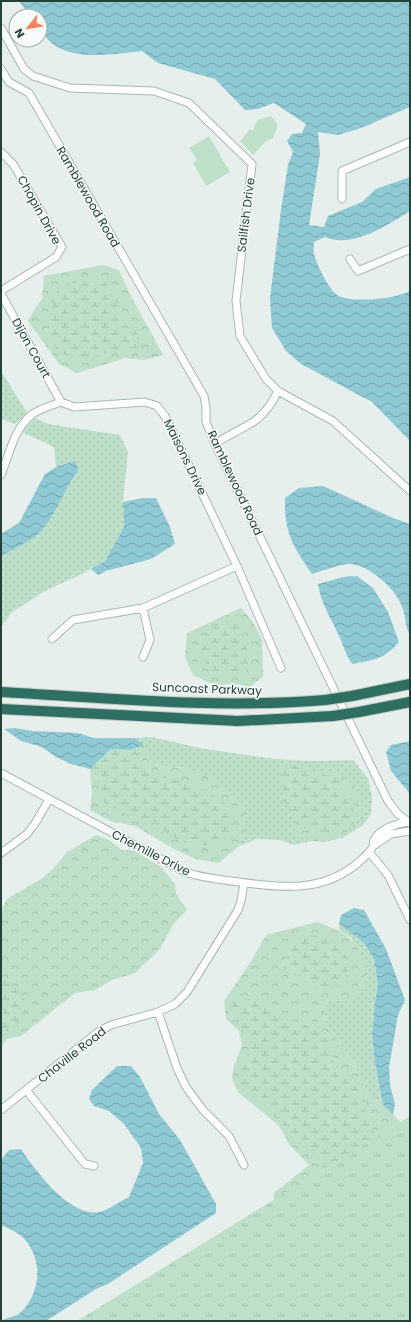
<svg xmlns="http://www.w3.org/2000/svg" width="411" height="1322" font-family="Poppins,sans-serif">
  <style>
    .grass { fill: url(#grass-dots) }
    .forest { fill: url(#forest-crowns) }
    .wetland { fill: url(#wetland-marsh) }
    .park { fill: url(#park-tufts) }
    .garden { fill: #bfe0c8 }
    .water { fill: url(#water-waves) }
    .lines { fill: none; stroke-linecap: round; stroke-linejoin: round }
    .minor-casing { stroke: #a8b8b2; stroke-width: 9 }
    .highway-casing { stroke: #c2cac8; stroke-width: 12 }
    .minor { stroke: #fff; stroke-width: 7 }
    .highway { stroke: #2f6f62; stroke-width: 10 }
    .highway-bridge-casing { stroke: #c2cac8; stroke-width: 12; stroke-linecap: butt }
    .highway-bridge { stroke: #2f6f62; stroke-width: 10 }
    .labels { text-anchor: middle; stroke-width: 3; stroke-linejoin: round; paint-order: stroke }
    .street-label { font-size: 12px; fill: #24423a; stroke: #f7fbf9 }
  </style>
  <defs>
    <pattern id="grass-dots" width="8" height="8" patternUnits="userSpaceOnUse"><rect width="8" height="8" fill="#bfe0c8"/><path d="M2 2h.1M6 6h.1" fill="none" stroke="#a4c1ad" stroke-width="1.8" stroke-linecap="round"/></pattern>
    <pattern id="forest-crowns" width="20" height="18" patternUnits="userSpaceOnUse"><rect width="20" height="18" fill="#bfe0c8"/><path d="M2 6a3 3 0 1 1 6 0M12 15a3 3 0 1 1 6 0" fill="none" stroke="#a4c1ad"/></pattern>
    <pattern id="wetland-marsh" width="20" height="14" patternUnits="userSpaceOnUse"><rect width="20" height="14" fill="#bfe0c8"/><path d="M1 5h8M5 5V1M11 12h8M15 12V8" fill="none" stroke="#a4c1ad"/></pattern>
    <pattern id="park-tufts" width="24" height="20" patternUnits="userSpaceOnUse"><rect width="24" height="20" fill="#bfe0c8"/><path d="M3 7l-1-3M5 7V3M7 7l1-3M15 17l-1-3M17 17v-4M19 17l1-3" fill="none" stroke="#a4c1ad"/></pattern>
    <pattern id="water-waves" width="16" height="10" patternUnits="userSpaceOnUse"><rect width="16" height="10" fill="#8ec9d4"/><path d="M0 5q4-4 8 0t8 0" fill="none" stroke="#74a5ad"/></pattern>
  </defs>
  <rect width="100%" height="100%" fill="#e6efeb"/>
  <!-- grass -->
  <path class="grass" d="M1,371L27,413L15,424L1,419Z
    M35,418L48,424L120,435L128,452L123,502L124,527L105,561L82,574L47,590L12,612L1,627V557L40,532L79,470L74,461L56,467L54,447L22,432Z
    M151,737L205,749L276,759L310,761L353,760L368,778L372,797L371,814L363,825L344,837L326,842L311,841L294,845L280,840L256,839L238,847L245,829L182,768L152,765L144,745L135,738Z
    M339,924L364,943L374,959L378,984L375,1001L372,1035L375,1063L383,1105L371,1099L353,1063L323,1018L327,1001L349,1000L352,939L339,930Z"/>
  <!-- forest -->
  <path class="forest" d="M103,265L119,270C131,299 148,326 163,355L144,360L126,358L77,373L59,364L28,321L34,310L42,299L44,276Z
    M241,608L253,622L262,639L263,677L250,687L236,684L214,685L193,675L185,657L187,633Z
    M144,745L152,765L182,768L211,777L242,802L247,815L245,829L238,847L219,863L196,859L174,849L135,826L110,821L90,810L92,794L90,769L104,755L130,750Z
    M318,770L341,773L355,788L364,807L344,837C323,843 314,842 294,836L297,797L307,773Z
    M96,835L109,840L122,850H133L161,867L175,884L176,894L187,910L174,923L160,949L135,973L112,980L95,990L75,993L21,1036L7,1039L1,1047V910L7,899L41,879L55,867L67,852Z
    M317,922C357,937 365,946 366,989L349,1000L327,1001L323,1018L353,1063L371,1099L383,1105L401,1122L274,1200V1193L309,1165L290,1145L279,1126L238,1092L232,1078L234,1066L242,1046L239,1031L226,1019L224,1001L252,960L266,935Z"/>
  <!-- wetland -->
  <path class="wetland" d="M81,281L106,283L117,303L120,321L137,332L138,348H121L85,359L58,353L46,328L50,311L59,287Z
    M235,623L243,630L248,651V664L243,673L209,671L201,650L204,636L218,624Z
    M144,745L141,765L152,775L193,783L228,805L235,821L233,838L213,844L193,846L173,837L159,825L138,820L103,802L100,785L90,769L111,749L130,750Z
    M280,766H303L323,775L339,776L343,793L354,798V813L340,829L324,835L308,832L283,800Z
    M310,934L338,943L351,965L340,985L323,994L283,967L291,945Z
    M1,975L24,997L26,1015L1,1032Z
    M252,998L294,1022L316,1028L331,1042L334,1064L348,1073L360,1093L367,1116L376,1137L323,1170L315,1153L289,1133L267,1108L240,1086L241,1068L252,1045L229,1004Z"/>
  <!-- park -->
  <path class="park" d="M410,1116V1321H77L376,1137Z"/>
  <!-- garden -->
  <path class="garden" d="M271,116L278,125L273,138L265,142L253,155L240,141L250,129L253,131L257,120Z
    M209,136L230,172L206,186L193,163L197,160L189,148Z"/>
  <!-- water -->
  <path class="water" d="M19,1H410V107L361,128L338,135L318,132L320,154L309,225L324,227L328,216L362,202L376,189L410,177V211C388,225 352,249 325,237L314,242C314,246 313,251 314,254C317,265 329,291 339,296C354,303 396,299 410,291V441L372,402L301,364L286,351L272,328L270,298L281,210L288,165L293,152L287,141L292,134L302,133L306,124L274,103L258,109L245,110L215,79L158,63L142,51C116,54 75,61 53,44C48,41 44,34 40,30V16H30Z
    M75,461L79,470C64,489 57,513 41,531C32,541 12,549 1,557V534L19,523L45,474L56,467Z
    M323,486L393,518L410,524V635C405,627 406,618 403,609C397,590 371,566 351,564C342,563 322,571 312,574C293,546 284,533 285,498L299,488Z
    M143,498H156L170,527L175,544L151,559L106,571L98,575L91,569L105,561L124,527L123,502Z
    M357,576L373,588L388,612L399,642C384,659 374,660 352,664C345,654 344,646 339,636C331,618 321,604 318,584L343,577Z
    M15,728L33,731L78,733L94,738H135L144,745L130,750L111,749L90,769L71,764L56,757L42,747L21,741L4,729Z
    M410,741V794L391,771L386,752L391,745Z
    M354,908L364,910L386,949L405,1000L398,1015L389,1067L390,1085L395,1104L393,1115L383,1105L375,1063L372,1035L375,1001L378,984L374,959L364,943L339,924L341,915Z
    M117,1066H131L140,1077L159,1114L180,1140L216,1204V1213L108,1284L96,1289L46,1321H1C4,1318 14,1318 20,1313C42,1293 44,1255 20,1235C15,1231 7,1228 1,1225V1160L9,1150L21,1149C35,1170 70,1218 99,1212C109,1210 120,1201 129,1197L143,1163L141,1148L124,1124L109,1111L94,1106L89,1099L92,1090Z"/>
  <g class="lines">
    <!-- minor casing -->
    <g class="minor-casing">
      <path id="minor" d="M1,28L24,69L33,76L70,88L154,91L189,103L252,164L236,301L240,336L266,379L278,391L333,421L410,491
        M1,69L9,82L29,93L204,396L206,408V422L215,444L388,801L398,814L410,823
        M1,152L13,164L62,247L56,257L1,291
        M342,199V171L410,142
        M350,259L358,271L410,249
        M1,294L61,402
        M215,444C245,424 261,426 278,391
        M1,475C9,455 14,430 30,416C38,409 51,406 61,402L74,407L145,402L157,406L165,416L237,566L281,668
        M143,608L150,640L143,657
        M52,639L73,620L143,608L237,566
        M1,773L185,872C203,878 221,880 239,882C282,888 323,893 359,862C363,858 371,852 373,846C374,845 373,842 374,840C380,828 396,824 408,822
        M373,846L391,834L410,831
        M369,852L388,875L410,920
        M1,853L27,834L36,822L49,799
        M158,1012L177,1068L186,1087L203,1110L229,1136L244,1165
        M27,1091L85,1164L94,1166
        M1,1110L98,1032L111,1025L158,1012L175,1004L187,992L238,910L241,901L244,883"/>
    </g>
    <!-- highway casing -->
    <g class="highway-casing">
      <path id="highway" d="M1,692C109,698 217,709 325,700
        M352,696L410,684
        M1,709L238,721L333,716
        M359,712L410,702"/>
    </g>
    <!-- minor -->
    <use href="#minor" class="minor"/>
    <!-- highway -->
    <use href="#highway" class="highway"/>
    <!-- highway-bridge casing -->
    <g class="highway-bridge-casing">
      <path id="highway-bridge" d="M325,700L352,696
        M333,716L359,712"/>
    </g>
    <!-- highway-bridge -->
    <use href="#highway-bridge" class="highway-bridge"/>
  </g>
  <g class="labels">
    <!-- street labels -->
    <g class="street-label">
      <text transform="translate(88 197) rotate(60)" y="4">Ramblewood Road</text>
      <text transform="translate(39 210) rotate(61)" y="4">Chopin Drive</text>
      <text transform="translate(246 215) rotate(-83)" y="4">Sailfish Drive</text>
      <text transform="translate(31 348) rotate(61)" y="4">Dijon Court</text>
      <text transform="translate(185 457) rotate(64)" y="4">Maisons Drive</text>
      <text transform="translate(235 483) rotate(65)" y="4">Ramblewood Road</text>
      <text transform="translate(207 689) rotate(2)" y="4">Suncoast Parkway</text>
      <text transform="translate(151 853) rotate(27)" y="4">Chemille Drive</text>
      <text transform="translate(72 1055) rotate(-38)" y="4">Chaville Road</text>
    </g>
  </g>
  <!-- border -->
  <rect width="411" height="1322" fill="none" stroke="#24423a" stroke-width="4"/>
  <!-- north arrow -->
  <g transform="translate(28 28) rotate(239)"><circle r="19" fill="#f7fbf9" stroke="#a3b1ad"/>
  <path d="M0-3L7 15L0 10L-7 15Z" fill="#f4845f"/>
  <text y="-6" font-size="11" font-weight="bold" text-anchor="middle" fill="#24423a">N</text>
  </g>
</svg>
